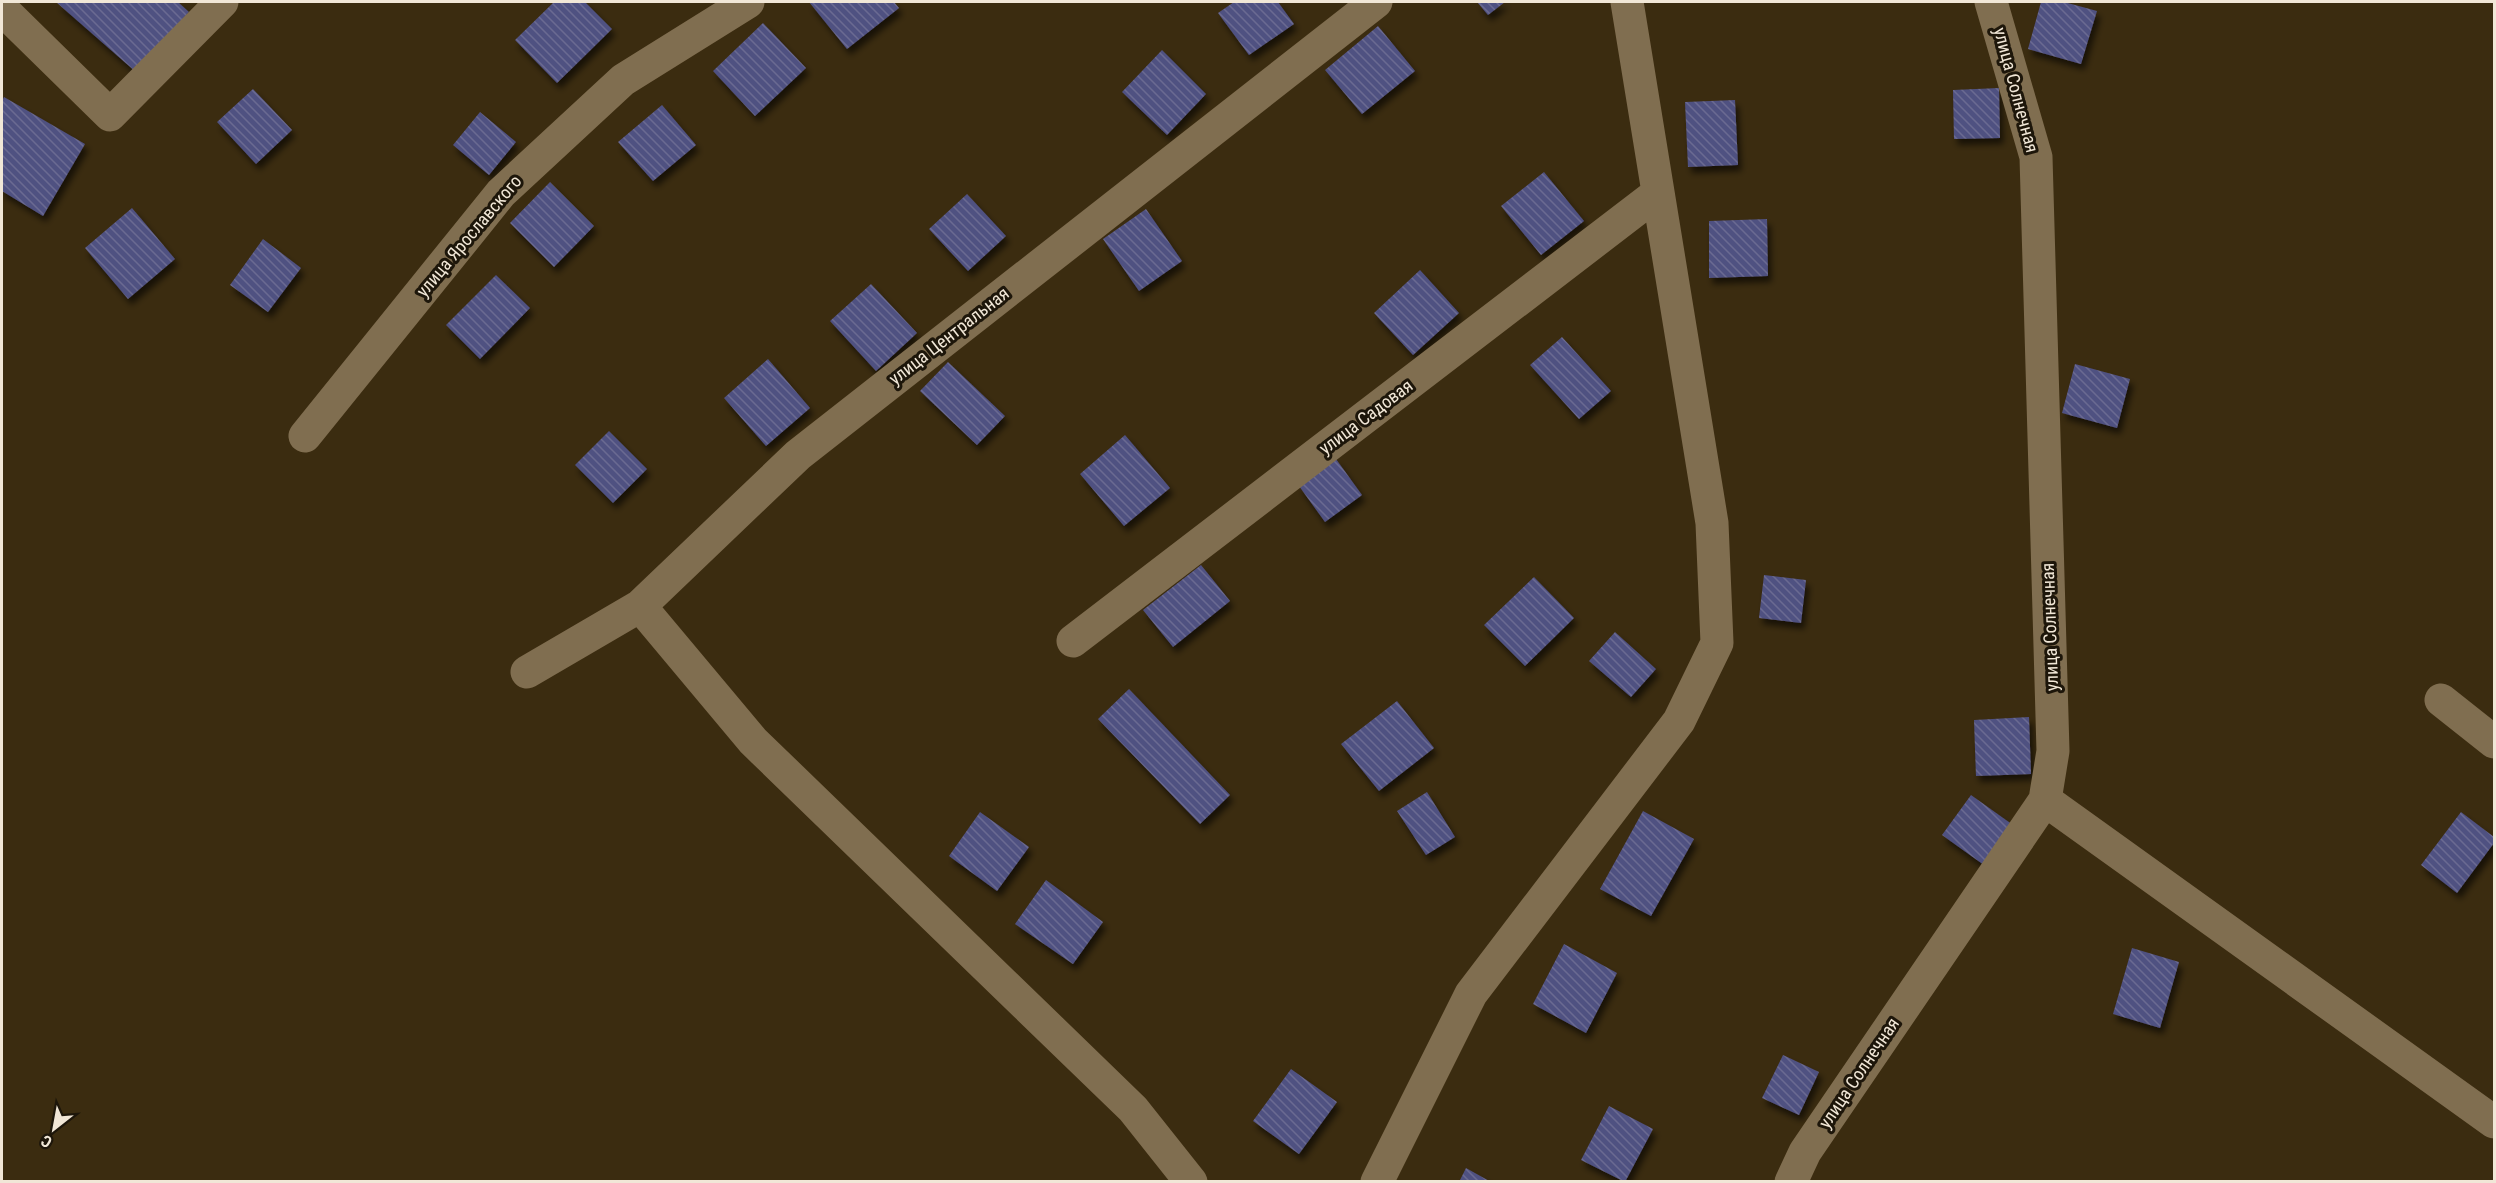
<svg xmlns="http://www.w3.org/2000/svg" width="2496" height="1183" font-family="'Roboto Condensed',sans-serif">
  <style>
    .building { fill: url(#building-back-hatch); filter: url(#shadow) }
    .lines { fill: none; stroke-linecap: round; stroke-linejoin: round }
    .street { stroke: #806e50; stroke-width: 33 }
    .labels { text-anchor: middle; stroke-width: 6; stroke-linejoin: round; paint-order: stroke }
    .street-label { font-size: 18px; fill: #f1e7d7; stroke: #1d160a }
  </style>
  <defs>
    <pattern id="building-back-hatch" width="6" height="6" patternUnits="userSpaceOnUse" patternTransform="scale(1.5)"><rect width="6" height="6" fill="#505181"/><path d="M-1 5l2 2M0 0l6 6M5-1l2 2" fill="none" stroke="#6a6a92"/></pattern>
    <filter id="shadow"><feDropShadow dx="3.5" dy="6" stdDeviation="3" flood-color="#0009"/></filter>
  </defs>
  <rect width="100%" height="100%" fill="#3b2c10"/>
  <!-- building -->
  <path class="building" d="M56,2H178L189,12L136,72Z
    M554,2H585L612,29L557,83L515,40Z
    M809,2H894L899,8L847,49Z
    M1234,2H1278L1294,24L1249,55L1218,13Z
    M1477,2H1505L1488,15Z
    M2041,2H2064L2097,11L2081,64L2028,49Z
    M763,23L806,68L755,116L713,71Z
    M1378,26L1415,71L1362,114L1325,70Z
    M1162,50L1206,94L1167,135L1122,92Z
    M1999,88L2000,138L1954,139L1953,90Z
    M253,89L292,130L256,164L217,122Z
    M4,97L85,144L43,216L2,191V101Z
    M1735,100L1738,165L1688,167L1685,102Z
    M662,105L696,145L653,181L618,142Z
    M480,112L516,142L489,175L453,145Z
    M1544,172L1584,221L1541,255L1501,206Z
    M550,182L594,226L554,267L510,223Z
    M967,194L1006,236L968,271L929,229Z
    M132,208L175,259L128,299L85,248Z
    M1146,209L1182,261L1139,291L1103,239Z
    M1767,219L1768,276L1709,278V221Z
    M263,239L301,268L268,312L230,285Z
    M1420,270L1459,313L1413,355L1374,313Z
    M496,275L530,308L480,359L446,325Z
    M871,284L917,333L876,371L830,321Z
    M1562,337L1611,391L1579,419L1530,365Z
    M768,359L810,408L766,446L724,398Z
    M948,362L1005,416L977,445L920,391Z
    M2075,364L2130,379L2117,428L2062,413Z
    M609,431L647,469L613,503L575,465Z
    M1125,435L1170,488L1124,526L1080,474Z
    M1336,459L1362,495L1325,522L1299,486Z
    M1201,565L1230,601L1173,647L1143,610Z
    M1764,575L1806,580L1801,623L1759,618Z
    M1534,577L1574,618L1525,666L1484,625Z
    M1615,632L1656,669L1631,697L1589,661Z
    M1129,689L1230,795L1200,824L1098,719Z
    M1397,701L1434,748L1379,791L1341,744Z
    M2029,717L2031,774L1976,776L1974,720Z
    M1427,792L1455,837L1426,855L1397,811Z
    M1971,795L2013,825L1984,865L1942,835Z
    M1643,811L1694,839L1651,916L1600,889Z
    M980,812L1029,847L997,891L949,856Z
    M2461,812L2494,837V843L2457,893L2421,865Z
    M1046,880L1103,922L1073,964L1015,924Z
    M1564,944L1617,973L1586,1033L1533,1004Z
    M2132,948L2179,962L2160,1028L2113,1014Z
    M1783,1055L1819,1072L1799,1115L1762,1098Z
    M1291,1069L1337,1102L1299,1154L1253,1121Z
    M1609,1106L1653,1129L1625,1182L1581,1160Z
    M1466,1168L1491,1182H1459Z"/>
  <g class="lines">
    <!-- street -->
    <path class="street" d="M2,9L110,115L222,2
      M305,436L501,193L623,80L748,2
      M640,606L753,741L1133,1109L1191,1182
      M1073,641L1658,193
      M527,672L640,606L798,455L1376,2
      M2441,700L2494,742
      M2045,800L2494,1122
      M1377,1182L1471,994L1679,721L1717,643L1712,523L1627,2
      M1791,1182L1805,1152L2045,800L2053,751L2036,157L1991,2"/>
  </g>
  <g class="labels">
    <!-- street labels -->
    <g class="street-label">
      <text transform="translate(2016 90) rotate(75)" y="6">улица Солнечная</text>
      <text transform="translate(469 236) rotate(-50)" y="6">улица Ярославского</text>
      <text transform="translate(949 336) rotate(-38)" y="6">улица Центральная</text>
      <text transform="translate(1366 417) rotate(-37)" y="6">улица Садовая</text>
      <text transform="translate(2050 627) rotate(-92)" y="6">улица Солнечная</text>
      <text transform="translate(1859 1073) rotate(-56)" y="6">улица Солнечная</text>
    </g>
  </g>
  <!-- border -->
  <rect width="2496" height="1183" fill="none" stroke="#f1e7d7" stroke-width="6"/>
  <!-- north arrow -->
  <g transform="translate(54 1129) rotate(211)" stroke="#1d160a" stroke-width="4.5" paint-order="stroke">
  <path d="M0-4.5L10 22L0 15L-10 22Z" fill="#f1e7d7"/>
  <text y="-9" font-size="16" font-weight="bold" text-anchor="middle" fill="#f1e7d7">С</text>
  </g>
</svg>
